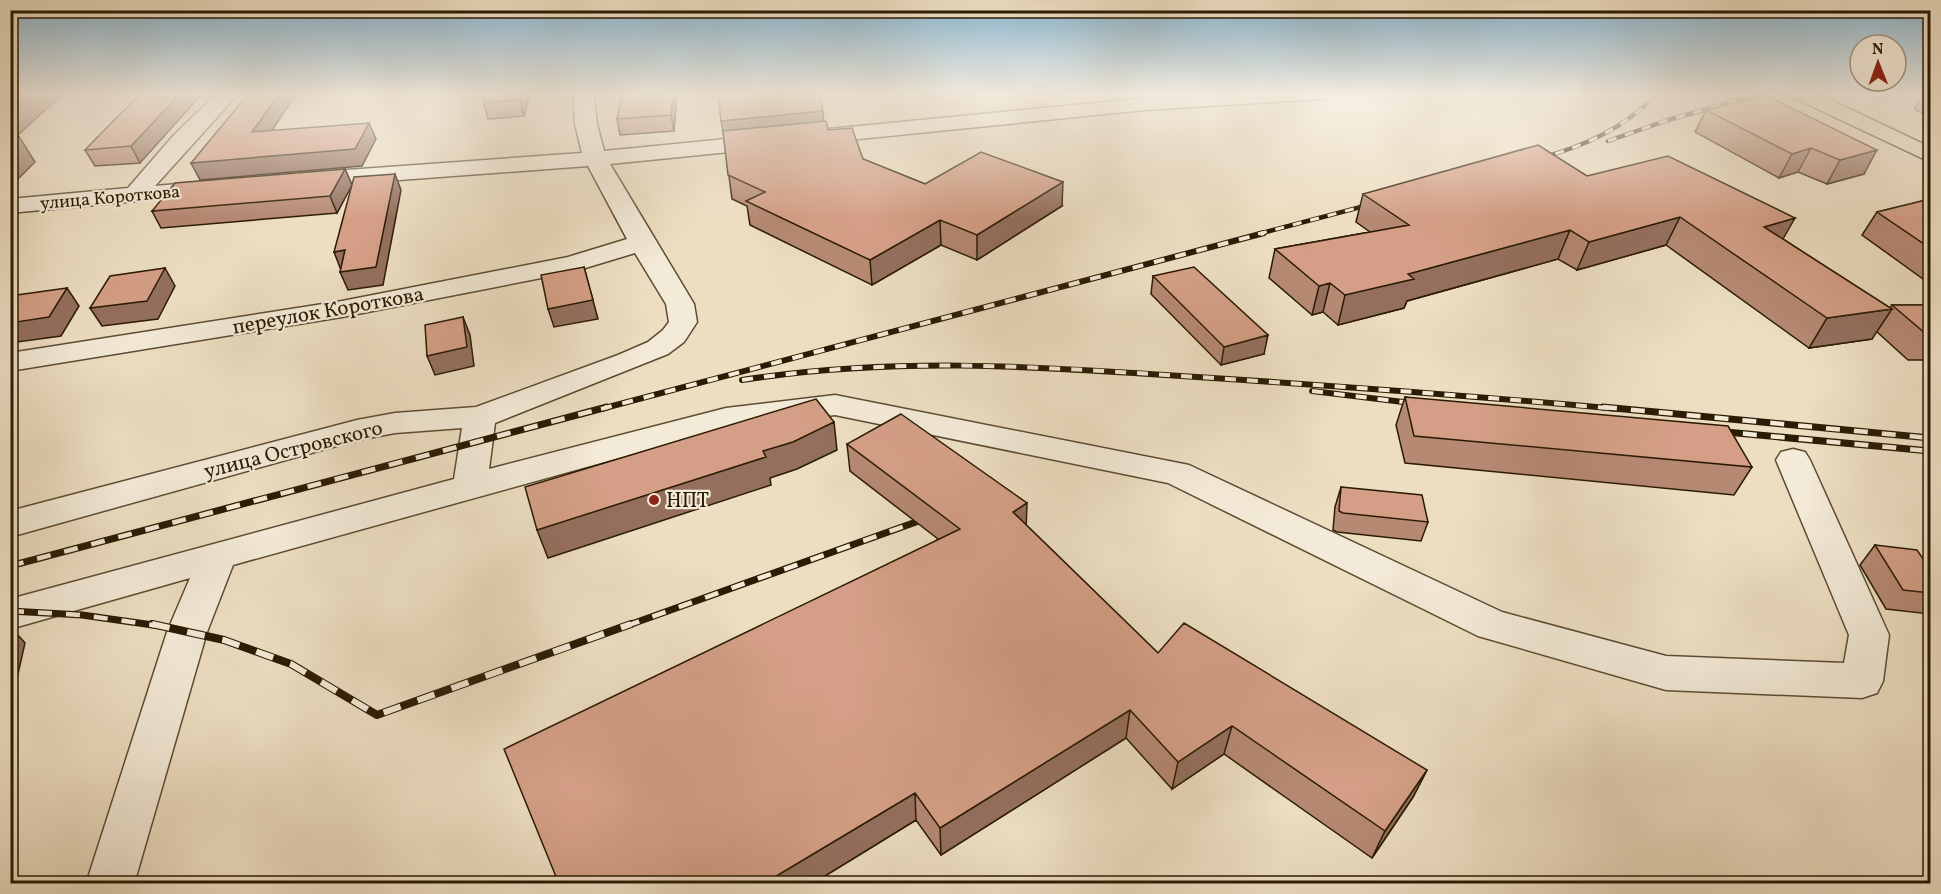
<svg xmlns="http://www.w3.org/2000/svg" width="1941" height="894" font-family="Vollkorn,serif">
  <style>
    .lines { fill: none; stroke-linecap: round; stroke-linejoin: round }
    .minor-casing { stroke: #5c4c33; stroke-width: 3 }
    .major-casing { stroke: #2b1b03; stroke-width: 3 }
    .path { stroke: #2b1b03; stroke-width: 2; stroke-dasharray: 1 2; stroke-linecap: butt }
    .minor { fill: #f3ead7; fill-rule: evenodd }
    .major { fill: #eddec2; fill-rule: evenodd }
    .rail-far3-casing { stroke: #2b1b03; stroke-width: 4.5 }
    .rail-far2-casing { stroke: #2b1b03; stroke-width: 6 }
    .rail-far1-casing { stroke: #2b1b03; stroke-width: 7 }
    .rail-casing { stroke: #2b1b03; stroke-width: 8 }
    .rail-far3 { stroke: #f3ead7; stroke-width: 3; stroke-dasharray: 9; stroke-linecap: butt }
    .rail-far2 { stroke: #f3ead7; stroke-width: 4; stroke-dasharray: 11; stroke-linecap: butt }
    .rail-far1 { stroke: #f3ead7; stroke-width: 4.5; stroke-dasharray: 14; stroke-linecap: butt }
    .rail { stroke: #f3ead7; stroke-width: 6; stroke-dasharray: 18; stroke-linecap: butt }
    .wall { fill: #b68973; stroke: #2b1b03; stroke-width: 1.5 }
    .shaded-wall { fill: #946f5e; stroke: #2b1b03; stroke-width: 1.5 }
    .building { fill: #d49f86; stroke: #2b1b03; stroke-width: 1.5 }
    .poi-dot { fill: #8f2418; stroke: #f3ead7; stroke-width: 2 }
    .labels { text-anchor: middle; stroke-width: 4.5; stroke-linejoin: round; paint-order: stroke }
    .far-street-label { font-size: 18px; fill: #2b1b03; stroke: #f3ead7 }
    .street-label { font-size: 21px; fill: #2b1b03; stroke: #f3ead7 }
    .poi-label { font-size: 21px; fill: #2b1b03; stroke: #f3ead7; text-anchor: start }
  </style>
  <rect width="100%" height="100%" fill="#eddec2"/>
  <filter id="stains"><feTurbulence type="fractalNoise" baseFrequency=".00333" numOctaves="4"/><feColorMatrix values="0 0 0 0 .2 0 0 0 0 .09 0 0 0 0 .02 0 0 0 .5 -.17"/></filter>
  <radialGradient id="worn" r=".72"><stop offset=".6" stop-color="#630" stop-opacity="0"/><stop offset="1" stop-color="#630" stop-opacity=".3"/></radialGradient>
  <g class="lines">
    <!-- minor casing -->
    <g class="minor-casing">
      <path id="minor" d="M217,93H239L155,186L212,181L220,183L224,188L220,193L10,213V199L128,188L173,136Z
        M573,93H593L597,124L604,151L1146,98L1222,93H1331L1328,97L1321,99L1146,110L610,164L694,304L697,322L684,342L668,354L495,423L489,469L726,408L835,395L1189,465L1502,612L1666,656L1844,663L1849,635L1776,460L1781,452L1793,449L1805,452L1810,460L1889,635L1883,681L1877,693L1862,698L1666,690L1478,636L1168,483L835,415L727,428L233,565L207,632L134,884H86L167,632L190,578L10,629V599L454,479L462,428L395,433L358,440L10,537V511L357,420L395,413L476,407L618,355L648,342L663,330L669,322L666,304L635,253L572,272L342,317L10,371V353L342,301L568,257L627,239L588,166L305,187L297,185L293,180L297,175L305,173L582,153L575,124Z"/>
    </g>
    <!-- major casing -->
    <g class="major-casing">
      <path id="major" d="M1789,93H1816L1930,147V162L1792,97Z"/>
    </g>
    <!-- path -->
    <path class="path" d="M1870,97L1881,98L1900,93"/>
    <!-- minor -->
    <use href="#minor" class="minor"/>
    <!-- major -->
    <use href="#major" class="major"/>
    <!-- rail-far3 casing -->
    <g class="rail-far3-casing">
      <path id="rail-far3" d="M1608,141L1668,120L1764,93
        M1538,159C1584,146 1624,129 1658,93
        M1258,234L1376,203"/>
    </g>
    <!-- rail-far2 casing -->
    <g class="rail-far2-casing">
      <path id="rail-far2" d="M742,380C892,357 1031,366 1181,376C1327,385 1473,396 1619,409
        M1312,391L1420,404
        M601,409L1264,233"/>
    </g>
    <!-- rail-far1 casing -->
    <g class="rail-far1-casing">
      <path id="rail-far1" d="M1603,407L1930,438
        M1715,431L1930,451
        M10,566L607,407
        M10,611L82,615L160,626
        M626,626L916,522"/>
    </g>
    <!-- rail casing -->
    <g class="rail-casing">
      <path id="rail" d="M152,624L224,640L291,664L377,715L631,624"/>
    </g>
    <!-- rail-far3 -->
    <use href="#rail-far3" class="rail-far3"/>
    <!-- rail-far2 -->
    <use href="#rail-far2" class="rail-far2"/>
    <!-- rail-far1 -->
    <use href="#rail-far1" class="rail-far1"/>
    <!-- rail -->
    <use href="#rail" class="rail"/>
  </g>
  <!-- wall -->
  <path class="wall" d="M141,93L140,163L95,166L85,150Z
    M488,93H530L524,116L488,119L484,103Z
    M622,93H677L674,131L620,135L617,119Z
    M1924,93H1930V117L1914,109Z
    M1765,95L1864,174L1827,184L1798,172L1779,178L1695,132L1706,110Z
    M824,122L828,130L863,159L925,184L1062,206L977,260L941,245L872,285L750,225L747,206L732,199L723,131Z
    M345,169L352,185L337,213L161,228L152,211Z
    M1587,176L1783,239L1890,308L1892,305H1930V360H1908L1876,331L1872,339L1809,348L1666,245L1577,270L1558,259L1407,301L1404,308L1338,325L1323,312L1312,315L1269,278L1275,249L1370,232L1356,222L1363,194Z
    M1930,199V284L1862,235L1877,212Z
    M1153,276L1264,354L1221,365L1151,294Z
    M1405,397L1752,467L1734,495L1405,463L1396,425Z
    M847,444L1026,525L1158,653L1427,770L1413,797L1372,858L1224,754L1172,789L1126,738L941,855L916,820L812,884H559L938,539L850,471Z
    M1341,487L1428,522L1421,541L1337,532L1333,530L1335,507Z
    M1875,545L1930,569V614L1886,609L1860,565Z"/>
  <!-- shaded-wall -->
  <path class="shaded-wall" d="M10,93H64L18,135L35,162L10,187Z
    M181,93H203L140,163L131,146Z
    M280,93H297L260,148L252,132Z
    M522,93H530L524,116L520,100Z
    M673,93H677L674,131L671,115Z
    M823,111L824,127L724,137L721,121Z
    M369,123L376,139L362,166L200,180L191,163Z
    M1811,148L1798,172L1779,178L1792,154Z
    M1877,150L1864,174L1827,184L1840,160Z
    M345,169L352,185L337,213L330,196Z
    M395,174L401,190L383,285L348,290L340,272Z
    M1063,182L1062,206L977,260V235Z
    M1680,217L1666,245L1577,270L1589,242Z
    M1795,218L1779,246L1764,227Z
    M940,220L941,245L872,285L870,260Z
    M1570,230L1558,259L1407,301L1404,308L1338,325L1345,295L1408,274Z
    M345,250L341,270L334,252Z
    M584,267L598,319L554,327L548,309Z
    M165,268L175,286L158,319L102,326L90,308Z
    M1330,283L1323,312L1312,315L1319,286Z
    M67,288L79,306L61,336L10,343V323Z
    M1892,309L1872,339L1809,348L1827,318Z
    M463,317L470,335L474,366L435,375L427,356Z
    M1268,335L1264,354L1221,365L1224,347Z
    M834,422L837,450L797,469L770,478L771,485L548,558L537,530L763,451Z
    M1027,503L1026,531L1013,512Z
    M10,626L25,643L10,709Z
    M1130,710L1126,738L941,855L940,828Z
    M1232,726L1224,754L1172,789L1178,762Z
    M1427,770L1413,797L1372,858L1385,831Z
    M915,793L916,820L812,884H763Z"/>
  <!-- building -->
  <path class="building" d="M141,93H181L131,146L85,150Z
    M249,93H280L252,132L369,123L355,149L191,163Z
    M488,93H522L520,100L484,103Z
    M622,93H673L671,115L617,119Z
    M732,93H819L823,111L721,121L718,95Z
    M1765,95L1877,150L1840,160L1811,148L1792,154L1706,110Z
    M826,121L828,130L852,128L863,159L925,184L981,152L1063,182L977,235L940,220L870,260L746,201L765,192L728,175L723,131Z
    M1538,145L1587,176L1668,156L1795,218L1764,227L1892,309L1827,318L1680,217L1589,242L1570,230L1408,274L1414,279L1345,295L1330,283L1319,286L1275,249L1409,225L1363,194Z
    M345,169L330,196L152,211L175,183Z
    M395,174L376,267L340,272L345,250L334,252L354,177Z
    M1930,199V248L1877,212Z
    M584,267L593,300L548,309L541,275Z
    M1194,267L1268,335L1224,347L1153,276Z
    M165,268L147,301L90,308L110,276Z
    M67,288L49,317L10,323V296Z
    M1892,305H1930V334H1926Z
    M463,317L467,347L427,356L425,325Z
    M1405,397L1728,426L1752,467L1414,436Z
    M816,399L834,422L793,442L763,451L766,457L537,530L525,487Z
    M901,414L1027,503L1013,512L1158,653L1184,623L1427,770L1385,831L1232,726L1178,762L1130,710L940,828L915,793L763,884H559L504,749L960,529L847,444Z
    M1341,487L1422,495L1428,522L1343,513L1339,511Z
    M1875,545L1917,550L1930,569V593L1903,590Z"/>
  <!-- sky -->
  <linearGradient id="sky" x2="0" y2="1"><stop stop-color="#88b7d3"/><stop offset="0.43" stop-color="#f7f0e4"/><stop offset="1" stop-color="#f7f0e4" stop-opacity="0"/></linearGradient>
  <rect width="1941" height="218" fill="url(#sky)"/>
  <!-- markers -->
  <circle class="poi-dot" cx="654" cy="500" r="6"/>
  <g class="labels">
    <!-- far-street labels -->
    <g class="far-street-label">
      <text transform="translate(110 197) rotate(-5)" y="6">улица Короткова</text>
    </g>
    <!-- street labels -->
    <g class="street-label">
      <text transform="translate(328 310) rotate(-10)" y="7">переулок Короткова</text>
      <text transform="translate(293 449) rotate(-14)" y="7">улица Островского</text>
    </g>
    <!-- poi labels -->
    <g class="poi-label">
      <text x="666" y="507">НПТ</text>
    </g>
  </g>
  <!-- margin -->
  <rect width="1941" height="894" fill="none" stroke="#eddec2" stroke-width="36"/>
  <rect x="12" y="12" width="1917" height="870" fill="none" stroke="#2b1b03" stroke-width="3"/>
  <rect x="18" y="18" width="1905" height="858" fill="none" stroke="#2b1b03" stroke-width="1.5"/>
  <!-- north arrow -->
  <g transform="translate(1878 63) rotate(359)"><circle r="28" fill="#f3ead7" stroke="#a39782" stroke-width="1.5"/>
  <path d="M0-4.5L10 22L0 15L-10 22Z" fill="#8f2418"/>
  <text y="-9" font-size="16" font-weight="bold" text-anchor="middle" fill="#2b1b03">N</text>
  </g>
  <rect width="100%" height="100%" filter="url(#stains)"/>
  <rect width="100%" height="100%" fill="url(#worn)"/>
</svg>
